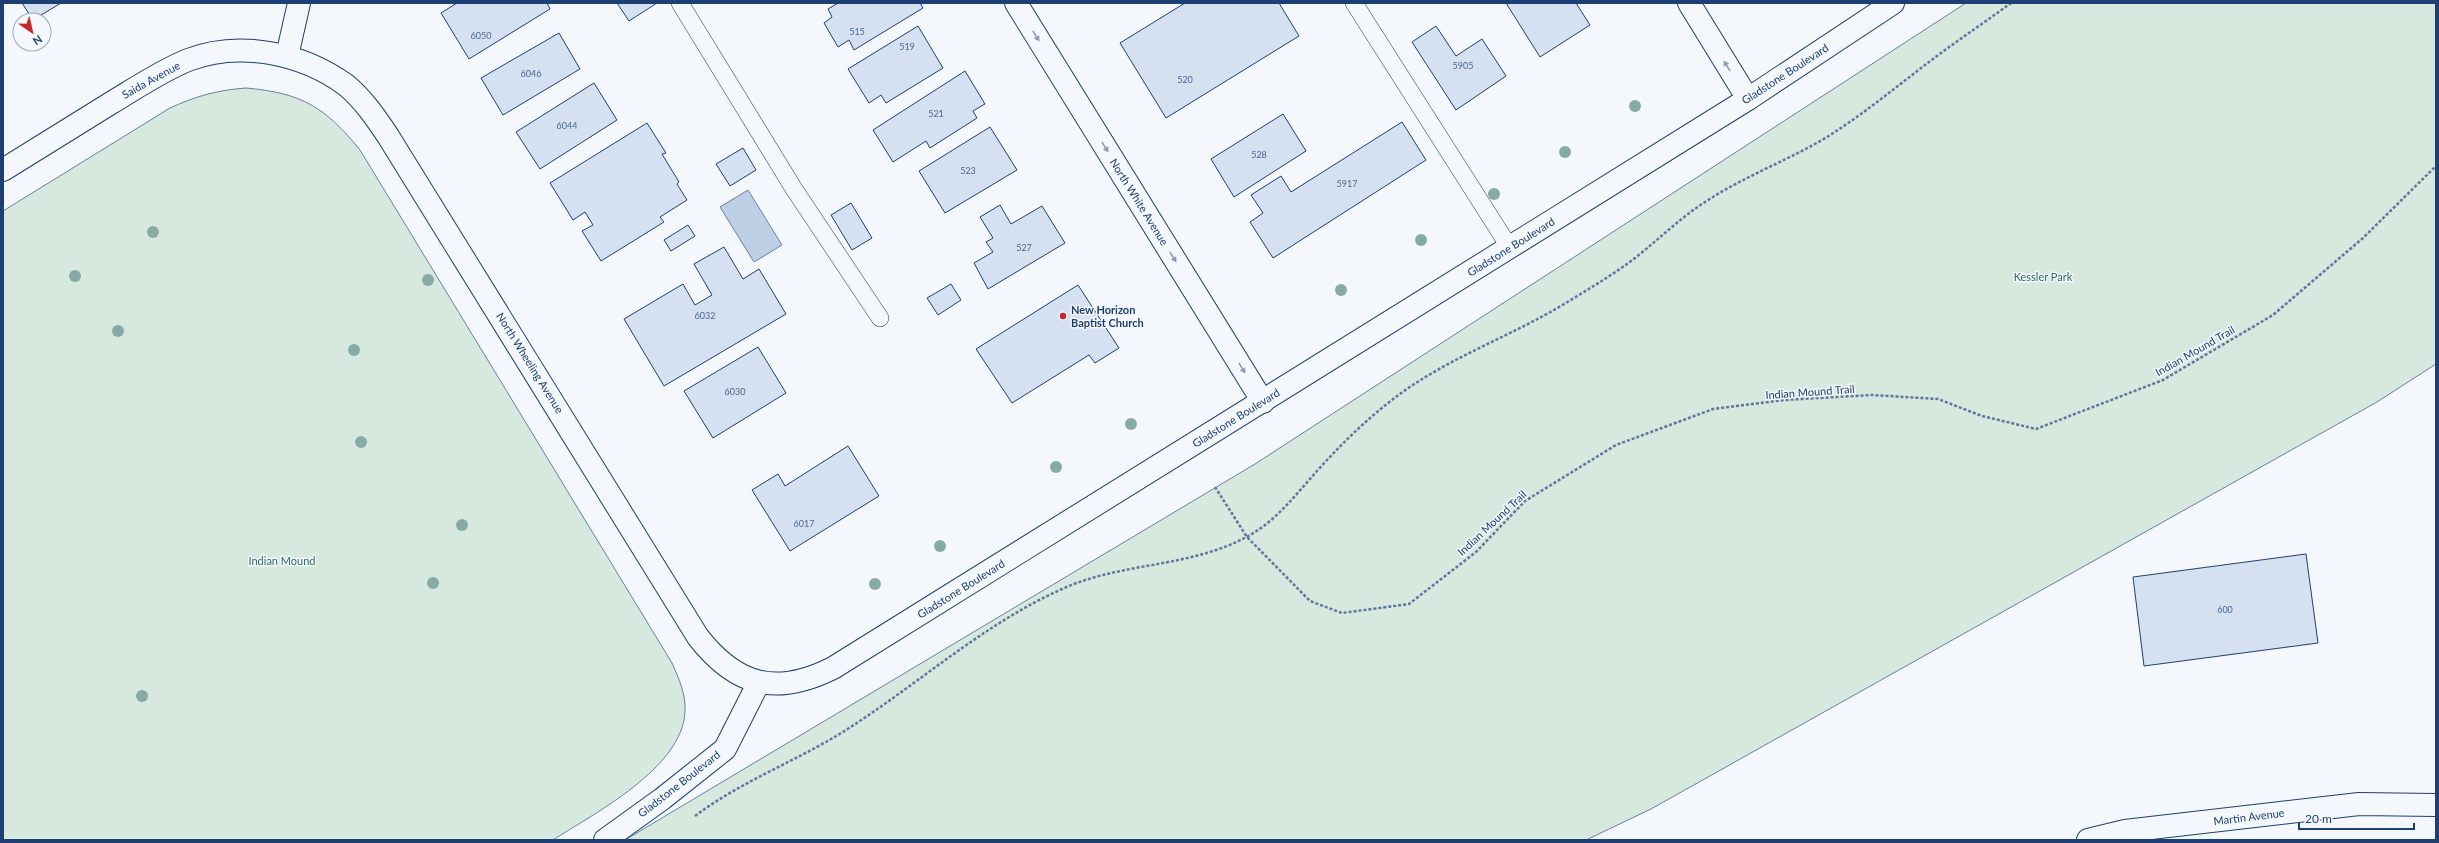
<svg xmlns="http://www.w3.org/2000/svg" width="2439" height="843" font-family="Lato,sans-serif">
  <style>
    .green { fill: #d7e8df; stroke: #687fa3 }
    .water { fill: #bed0e5; stroke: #687fa3 }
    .building { fill: #d5e0f0; stroke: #1d3f73 }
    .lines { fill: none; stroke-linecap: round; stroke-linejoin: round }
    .service-casing { stroke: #1d3f73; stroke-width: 18 }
    .minor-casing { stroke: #1d3f73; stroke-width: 24 }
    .tertiary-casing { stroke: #1d3f73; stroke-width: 24 }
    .path { stroke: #5e769c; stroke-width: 2.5; stroke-dasharray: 3 2; stroke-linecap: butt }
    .service { stroke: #f4f7fb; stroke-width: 17 }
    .minor { stroke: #f4f7fb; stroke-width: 22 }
    .tertiary { stroke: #f4f7fb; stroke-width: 22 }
    .tree { fill: #86aba6 }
    .oneway { fill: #889bb7 }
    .poi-dot { fill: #c62828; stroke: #f4f7fb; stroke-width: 1.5 }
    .labels { text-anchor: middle; stroke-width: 3; stroke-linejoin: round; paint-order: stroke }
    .number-label { font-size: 9px; fill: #4b6792 }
    .street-label { font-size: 11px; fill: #1d3f73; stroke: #f4f7fb }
    .park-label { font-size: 11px; fill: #2c6c60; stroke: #f4f7fb }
    .poi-label { font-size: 11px; font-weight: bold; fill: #1d3f73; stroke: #f4f7fb; text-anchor: start }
  </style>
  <rect width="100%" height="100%" fill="#f4f7fb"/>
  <!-- green -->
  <path class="green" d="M1966,3H2436V364L2377,402L1651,809L1586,840H625L1255,464Z
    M246,88C302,93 325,107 360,150L672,663C679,679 686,694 685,712C682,768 595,813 553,840H3V211L170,108C196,96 218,90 246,88Z"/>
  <!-- water -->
  <path class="water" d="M748,190L782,245L754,262L720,207Z"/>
  <!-- building -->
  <path class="building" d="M22,3H61L33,20Z
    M457,3H547L550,9L469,59L441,13Z
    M617,3H657L629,21Z
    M838,3H920L923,8L854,50L849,40L838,47L824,23L832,17L828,9Z
    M1185,3H1279L1299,36L1166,118L1120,43Z
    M1506,3H1576L1590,25L1540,57Z
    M918,26L943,68L886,103L881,95L869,103L848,69Z
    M1436,26L1456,56L1482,39L1506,76L1456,110L1412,42Z
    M559,33L580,69L503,115L481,78Z
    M965,71L985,104L973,111L977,118L930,148L926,141L893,162L873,130Z
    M594,83L617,120L540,169L516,132Z
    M1283,114L1306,151L1234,197L1211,159Z
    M1402,122L1426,160L1273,258L1250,222L1263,213L1251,195L1281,176L1291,192Z
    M647,123L666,153L662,154L679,182L677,184L687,200L660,217L664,222L601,261L582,231L593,225L585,212L573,220L550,183Z
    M990,127L1017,170L945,213L919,171Z
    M743,148L756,170L730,186L716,164Z
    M851,203L872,238L852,250L831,215Z
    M1000,205L1011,224L1042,206L1065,243L988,289L974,263L993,252L986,242L993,238L980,217Z
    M688,225L695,236L671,251L664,240Z
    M724,247L743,279L759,269L786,314L664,386L624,319L683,284L695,305L712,295L694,264Z
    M951,284L961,300L938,315L927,298Z
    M1078,285L1119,348L1095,363L1089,355L1012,403L976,349Z
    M758,347L786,393L713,438L684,391Z
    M848,446L879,496L790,551L752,490L778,474L785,486Z
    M2306,554L2318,643L2144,666L2133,577Z"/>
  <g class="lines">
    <!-- service casing -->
    <g class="service-casing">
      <path id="service" d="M680,3L794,189L880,318
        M1354,3L1510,248"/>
    </g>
    <!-- minor casing -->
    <g class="minor-casing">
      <path id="minor" d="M1016,3L1263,402
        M1689,3L1748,99
        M287,56L299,3
        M605,840L662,799L725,749L759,682
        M2088,840L2125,831L2359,804L2436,805"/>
    </g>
    <!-- tertiary casing -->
    <g class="tertiary-casing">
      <path id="tertiary" d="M3,170C39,148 75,125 111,103C136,88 161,71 188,60C239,40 302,53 346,85C363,99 376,118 388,136L698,637C737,687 777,696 833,668L1748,99L1893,3"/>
    </g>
    <!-- path -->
    <path class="path" d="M1215,487L1247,537L1310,601L1342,613L1409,604L1476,552L1525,501L1616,445L1713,409L1784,400L1872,395L1938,399L1982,416L2036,429L2163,380L2273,315L2363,238L2436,166
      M695,816C739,783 791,763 838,735C916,687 984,622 1069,586C1127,562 1194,567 1250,535C1278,519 1296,494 1317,471C1344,441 1372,414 1404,391C1455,355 1516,334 1569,301C1592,287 1614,274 1635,258C1658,240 1678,220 1702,204C1742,177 1787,161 1827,137C1867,112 1903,81 1941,53C1964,36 1988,20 2011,3"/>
    <!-- service -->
    <use href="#service" class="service"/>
    <!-- minor -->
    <use href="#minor" class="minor"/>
    <!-- tertiary -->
    <use href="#tertiary" class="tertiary"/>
  </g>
  <!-- trees -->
  <g class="tree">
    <circle cx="1635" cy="106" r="6"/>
    <circle cx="1565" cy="152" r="6"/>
    <circle cx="1494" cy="194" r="6"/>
    <circle cx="153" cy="232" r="6"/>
    <circle cx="1421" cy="240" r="6"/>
    <circle cx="75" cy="276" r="6"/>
    <circle cx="428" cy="280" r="6"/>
    <circle cx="1341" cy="290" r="6"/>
    <circle cx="118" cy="331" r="6"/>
    <circle cx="354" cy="350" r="6"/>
    <circle cx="1131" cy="424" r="6"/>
    <circle cx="361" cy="442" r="6"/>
    <circle cx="1056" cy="467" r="6"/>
    <circle cx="462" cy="525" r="6"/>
    <circle cx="940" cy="546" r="6"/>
    <circle cx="433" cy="583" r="6"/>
    <circle cx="875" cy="584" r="6"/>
    <circle cx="142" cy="696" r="6"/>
  </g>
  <!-- one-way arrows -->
  <defs><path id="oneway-solid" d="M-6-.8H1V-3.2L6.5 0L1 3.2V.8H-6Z"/></defs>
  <g class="oneway">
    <use href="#oneway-solid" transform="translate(1036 36) rotate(58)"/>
    <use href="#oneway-solid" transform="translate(1727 66) rotate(-122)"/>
    <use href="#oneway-solid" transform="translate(1105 147) rotate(58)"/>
    <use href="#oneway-solid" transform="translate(1173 257) rotate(58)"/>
    <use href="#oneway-solid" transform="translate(1242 368) rotate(58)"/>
  </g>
  <!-- markers -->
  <circle class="poi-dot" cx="1063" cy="316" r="4"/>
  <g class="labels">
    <!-- number labels -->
    <g class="number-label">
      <text x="857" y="35">515</text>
      <text x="481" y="39">6050</text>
      <text x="907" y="50">519</text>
      <text x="1463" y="69">5905</text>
      <text x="531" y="77">6046</text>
      <text x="1185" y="83">520</text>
      <text x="936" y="117">521</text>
      <text x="567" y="129">6044</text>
      <text x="1259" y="158">528</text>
      <text x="968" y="174">523</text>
      <text x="1347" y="187">5917</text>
      <text x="1024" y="251">527</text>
      <text x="705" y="319">6032</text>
      <text x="735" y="395">6030</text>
      <text x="804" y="527">6017</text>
      <text x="2225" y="613">600</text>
    </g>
    <!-- street labels -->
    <g class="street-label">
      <text transform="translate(1785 74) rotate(-33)" y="4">Gladstone Boulevard</text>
      <text transform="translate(151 80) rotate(-29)" y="4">Saida Avenue</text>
      <text transform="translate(1139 202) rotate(58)" y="4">North White Avenue</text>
      <text transform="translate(1511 247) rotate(-32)" y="4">Gladstone Boulevard</text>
      <text transform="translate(2195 351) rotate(-30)" y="4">Indian Mound Trail</text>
      <text transform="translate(530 363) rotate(58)" y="4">North Wheeling Avenue</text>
      <text transform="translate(1810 392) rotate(-4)" y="4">Indian Mound Trail</text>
      <text transform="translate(1236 418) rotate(-32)" y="4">Gladstone Boulevard</text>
      <text transform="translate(1492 523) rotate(-43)" y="4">Indian Mound Trail</text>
      <text transform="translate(961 589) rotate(-32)" y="4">Gladstone Boulevard</text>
      <text transform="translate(679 784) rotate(-38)" y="4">Gladstone Boulevard</text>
      <text transform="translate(2249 817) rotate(-7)" y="4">Martin Avenue</text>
    </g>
    <!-- park labels -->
    <g class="park-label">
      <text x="2043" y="281">Kessler Park</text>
      <text x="282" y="565">Indian Mound</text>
    </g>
    <!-- poi labels -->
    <g class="poi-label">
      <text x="1071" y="314">New Horizon<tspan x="1071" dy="13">Baptist Church</tspan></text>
    </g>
  </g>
  <!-- border -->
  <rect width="2439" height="843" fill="none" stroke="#1d3f73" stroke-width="8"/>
  <!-- north arrow -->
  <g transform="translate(32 32) rotate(146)"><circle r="19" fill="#f4f7fb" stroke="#9eadc5"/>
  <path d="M0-3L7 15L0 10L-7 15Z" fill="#c62828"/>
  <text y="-6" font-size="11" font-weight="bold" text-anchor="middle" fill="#1d3f73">N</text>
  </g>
  <!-- scale -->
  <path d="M2299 823v6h115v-6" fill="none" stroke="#1d3f73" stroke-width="2"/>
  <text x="2305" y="823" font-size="12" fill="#1d3f73" stroke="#f4f7fb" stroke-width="3" paint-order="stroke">20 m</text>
</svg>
